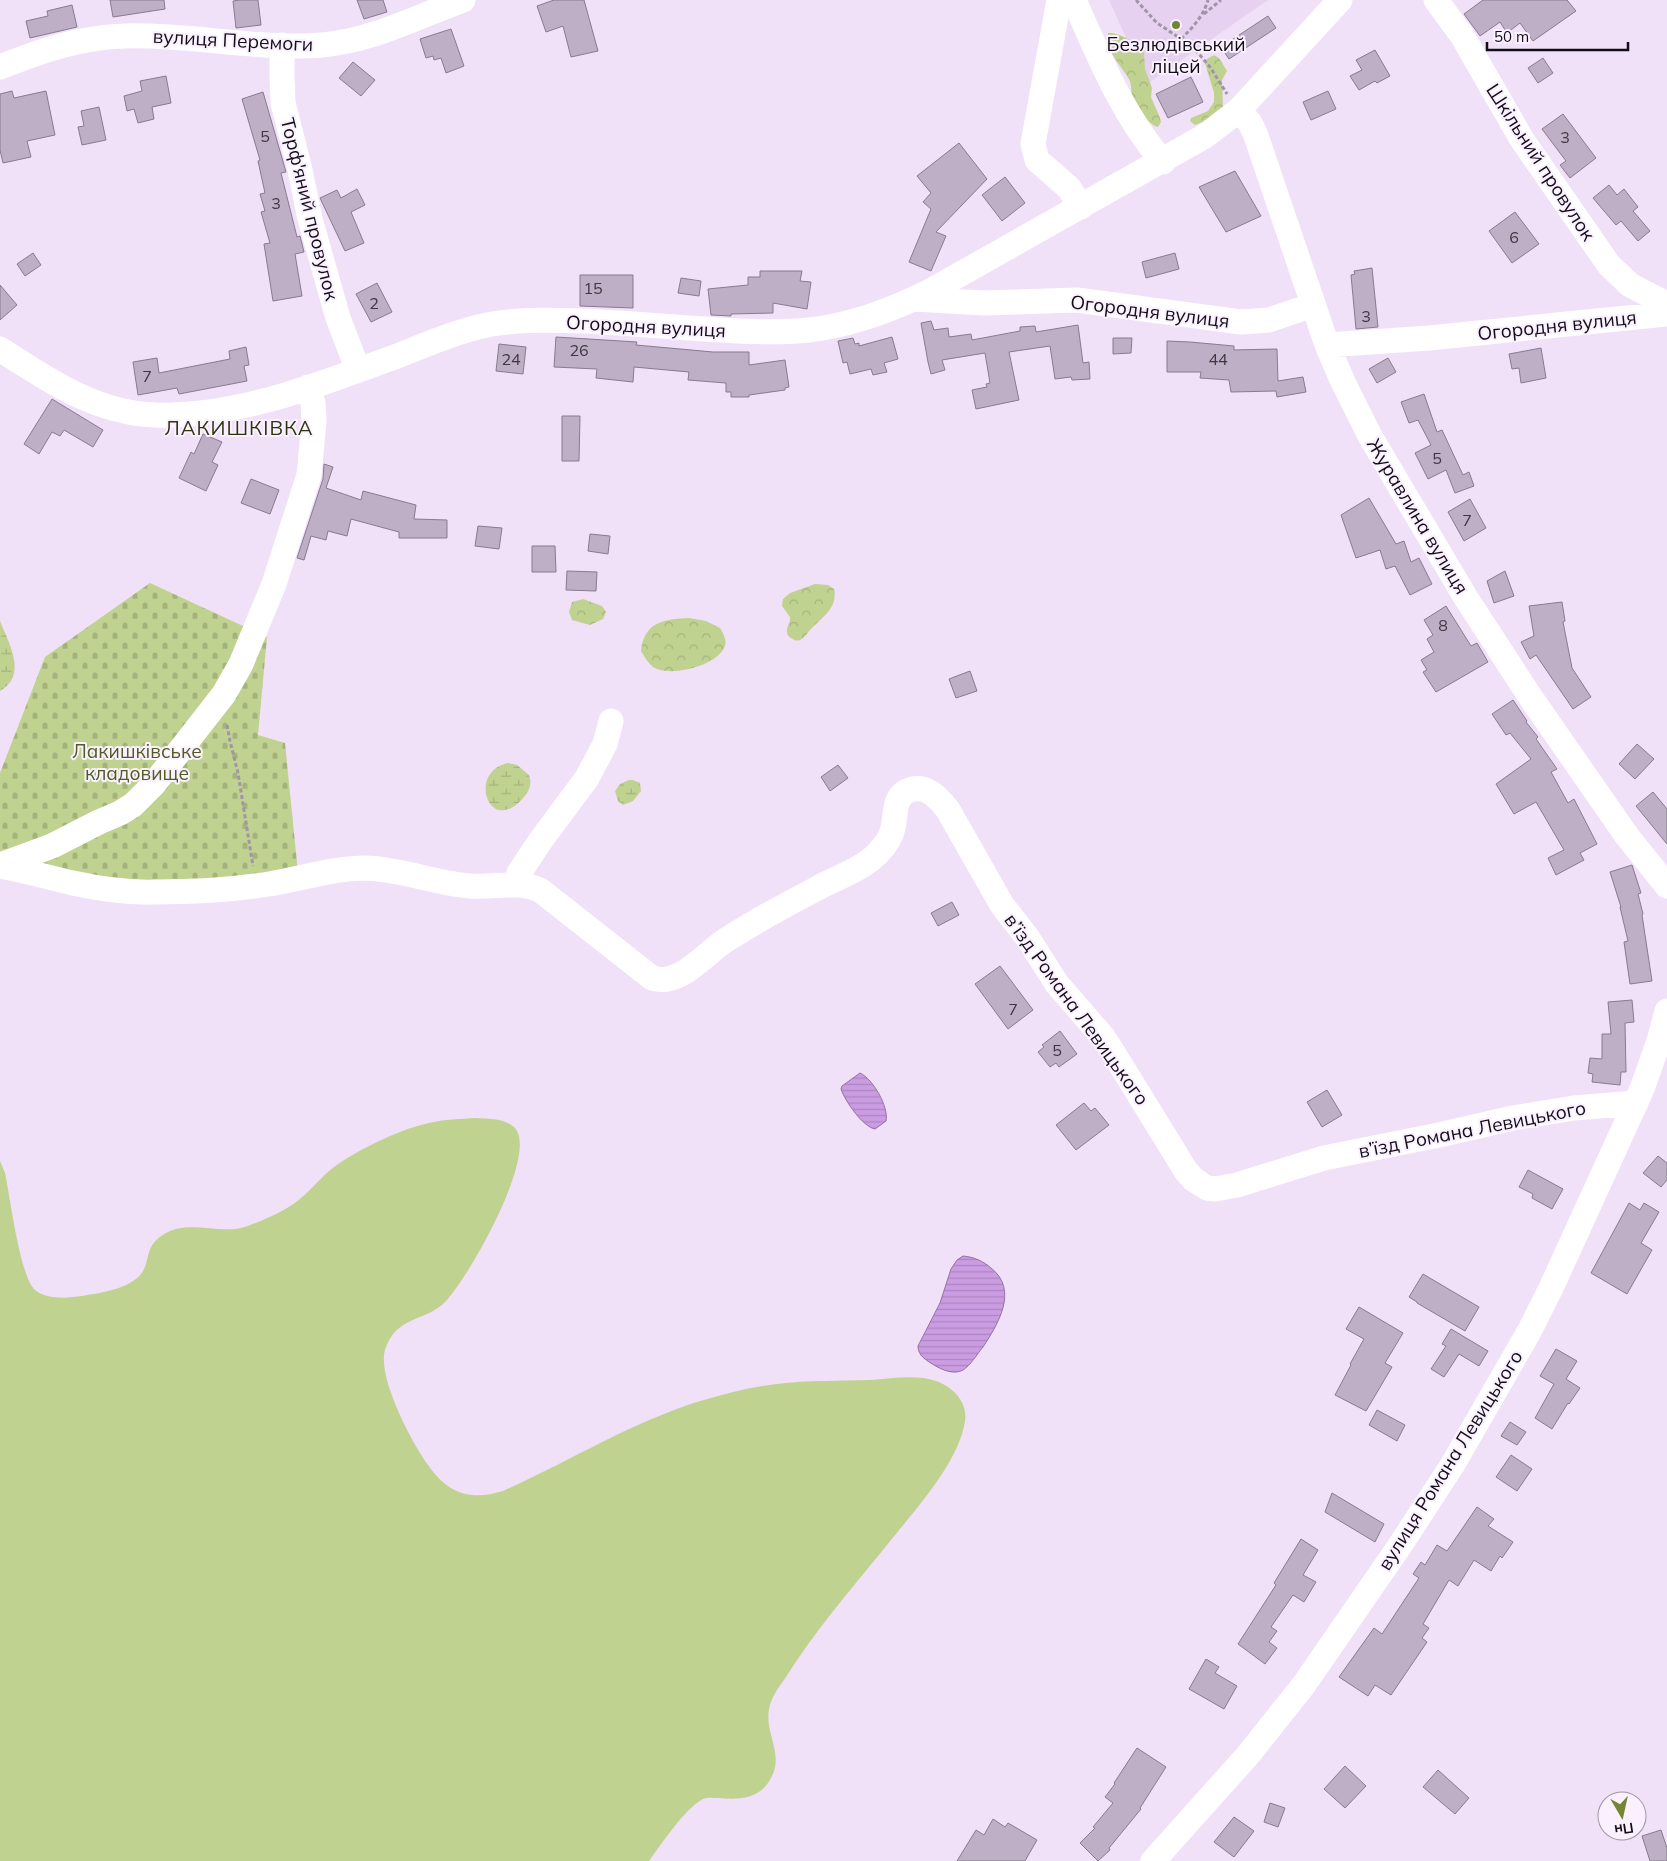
<svg xmlns="http://www.w3.org/2000/svg" width="1667" height="1861" font-family="Mulish,sans-serif">
  <style>
    .built { fill: #e6d2f0 }
    .grass { fill: #c0d290 }
    .forest { fill: url(#forest-crowns) }
    .wetland { fill: url(#wetland-marsh) }
    .cemetery { fill: url(#cemetery-stones) }
    .water { fill: url(#water-rules); stroke: #9371a5 }
    .building { fill: #beafc6; stroke: #887a8f }
    .lines { fill: none; stroke-linecap: round; stroke-linejoin: round }
    .path { stroke: #a094a7; stroke-width: 3; stroke-dasharray: 4 2.5; stroke-linecap: butt }
    .minor { stroke: #fff; stroke-width: 25 }
    .poi-dot { fill: #748535; stroke: #faf0ff; stroke-width: 2 }
    .labels { text-anchor: middle; stroke-width: 4; stroke-linejoin: round; paint-order: stroke }
    .number-label { font-size: 16px; fill: #3e3642 }
    .street-label { font-size: 19px; fill: #130e16; stroke: #faf0ff }
    .poi-label { font-size: 19px; fill: #130e16; stroke: #faf0ff }
    .park-label { font-size: 19px; fill: #505d22; stroke: #faf0ff }
    .neighbourhood-label { font-size: 20px; letter-spacing: 1px; fill: #2c340d; stroke: #faf0ff }
  </style>
  <defs>
    <pattern id="forest-crowns" width="20" height="18" patternUnits="userSpaceOnUse" patternTransform="scale(1.25)"><rect width="20" height="18" fill="#c0d290"/><path d="M2 6a3 3 0 1 1 6 0M12 15a3 3 0 1 1 6 0" fill="none" stroke="#a4b37b"/></pattern>
    <pattern id="wetland-marsh" width="20" height="14" patternUnits="userSpaceOnUse" patternTransform="scale(1.25)"><rect width="20" height="14" fill="#c0d290"/><path d="M1 5h8M5 5V1M11 12h8M15 12V8" fill="none" stroke="#a4b37b"/></pattern>
    <pattern id="cemetery-stones" width="16" height="16" patternUnits="userSpaceOnUse" patternTransform="scale(1.25)"><rect width="16" height="16" fill="#c0d290"/><path d="M2 7V4a2 2 0 0 1 4 0v3zM10 15v-3a2 2 0 0 1 4 0v3z" fill="#a4b37b"/></pattern>
    <pattern id="water-rules" width="6" height="5" patternUnits="userSpaceOnUse" patternTransform="scale(1.25)"><rect width="6" height="5" fill="#ca9ce2"/><path d="M0 2.5h6" fill="none" stroke="#ad85c1"/></pattern>
  </defs>
  <rect width="100%" height="100%" fill="#f0e0f8"/>
  <!-- built -->
  <path class="built" d="M1109,0H1268L1147,84Z"/>
  <!-- grass -->
  <path class="grass" d="M475,1118C489,1119 505,1118 515,1128C539,1155 467,1280 445,1302C426,1322 396,1315 385,1350C377,1377 412,1443 428,1465C448,1494 471,1501 503,1491C568,1462 630,1423 697,1402C723,1394 750,1387 777,1384C808,1380 839,1381 870,1380C891,1379 916,1374 936,1381C953,1387 968,1402 965,1421C959,1463 913,1512 887,1545C851,1589 814,1632 784,1680C778,1688 771,1698 769,1709C764,1735 787,1756 768,1783C757,1799 737,1800 719,1798C713,1798 708,1797 703,1799C685,1808 661,1845 649,1861H0V1161L5,1173C10,1196 20,1277 35,1290C47,1300 68,1298 82,1296C99,1293 122,1290 136,1279C154,1265 140,1247 166,1233C191,1219 221,1236 248,1226C266,1219 286,1211 301,1198C313,1188 322,1176 334,1167C359,1149 404,1127 434,1122C448,1119 462,1119 475,1118Z"/>
  <!-- forest -->
  <path class="forest" d="M1108,33C1120,32 1136,43 1144,52L1145,69L1152,88L1151,97L1160,118L1161,122L1158,127C1150,126 1134,107 1132,98C1131,91 1132,86 1129,79C1121,65 1105,51 1108,33Z
    M1214,55L1219,58L1227,71L1222,80L1223,108L1215,117L1195,125L1190,121L1191,118L1208,111L1214,102V93L1205,63L1207,59Z
    M815,584L828,585L834,589C838,607 824,616 812,628C806,633 802,646 791,638C789,637 787,635 787,632C786,627 791,622 790,617L782,606L783,599L790,593Z
    M583,599L602,606L606,612L603,619L590,625L572,620L569,612L572,602Z
    M689,618L706,621L720,628C723,633 727,640 725,646C718,666 669,678 653,667C648,663 644,656 641,651C644,622 664,619 689,618Z"/>
  <!-- wetland -->
  <path class="wetland" d="M0,621C9,644 28,675 0,691Z
    M508,763L517,765L529,775C532,783 530,790 524,797C490,838 466,772 508,763Z
    M629,780H633L640,783L641,791L633,801L623,805L618,801L615,791L620,784Z"/>
  <!-- cemetery -->
  <path class="cemetery" d="M150,583L267,637L258,735L285,743L298,873L161,888L0,862V773L45,657Z"/>
  <!-- water -->
  <path class="water" d="M860,1073C873,1079 889,1107 886,1121L875,1129C863,1127 845,1101 841,1089L842,1086Z
    M963,1256C974,1257 983,1261 991,1268C1019,1290 998,1324 983,1347C977,1354 971,1365 963,1370C954,1375 942,1370 934,1365C926,1360 918,1356 918,1346L940,1303L951,1269L957,1260Z"/>
  <!-- building -->
  <path class="building" d="M110,0H164L165,9L113,17Z
    M240,0H258L261,25L236,28L233,1Z
    M357,0H383L387,12L364,19Z
    M554,0H584L598,51L571,57L563,26L546,32L537,6Z
    M1483,0H1567L1576,11L1533,41L1520,23L1507,33L1500,22L1480,36L1464,14Z
    M72,5L77,27L30,38L26,21L48,16L47,11Z
    M1268,16L1276,28L1229,59L1221,47Z
    M451,29L464,66L446,73L441,58L434,60L433,56L426,58L420,39Z
    M1375,50L1390,76L1377,83L1375,81L1359,90L1350,76L1362,70L1356,60Z
    M1543,58L1553,73L1538,83L1528,68Z
    M353,62L375,80L361,96L339,78Z
    M166,76L171,103L152,107L154,119L138,123L134,109L127,111L124,96L142,91L140,81Z
    M1191,77L1203,102L1168,118L1156,94Z
    M12,91L14,98L46,91L55,135L27,141L31,157L3,163L0,150V94Z
    M1328,91L1336,109L1311,120L1303,102Z
    M263,92L286,172L281,173L297,237L300,236L304,252L295,254L302,296L273,301L264,244L270,243L261,212L265,211L260,194L265,193L258,161L260,160L242,99Z
    M99,107L106,140L82,145L78,127L84,126L81,111Z
    M1563,114L1596,158L1570,178L1560,165L1566,161L1542,129Z
    M959,143L987,179L936,232L946,236L931,271L909,262L931,209L923,202L931,193L917,176Z
    M1235,171L1261,216L1226,232L1199,187Z
    M1005,177L1025,203L1002,221L982,195Z
    M1609,185L1617,195L1624,189L1638,207L1633,211L1650,231L1638,241L1621,221L1616,225L1593,198Z
    M357,189L365,205L351,212L364,243L345,251L320,198L337,190L341,198Z
    M1515,212L1539,244L1512,263L1489,231Z
    M33,253L41,265L25,276L17,264Z
    M1175,253L1179,269L1146,278L1142,262Z
    M1372,268L1378,327L1356,329L1351,275L1355,274L1354,271Z
    M760,271H802L800,281L811,282L807,309L773,303V313L731,314V316L711,315L708,289L748,285V277H760Z
    M580,275H633V308L580,306Z
    M681,278L701,281L699,296L678,293Z
    M377,283L392,312L371,322L356,294Z
    M0,285L17,305L0,320Z
    M931,321L934,330L948,328L949,337L971,334L972,340L1020,331V327L1035,326L1036,332L1078,325L1083,363L1089,362L1090,379L1072,380L1071,377L1055,379L1050,346L1009,352L1019,400L976,409L972,390L987,387L986,384L990,383L985,353L942,360L945,370L931,374L928,362L921,323Z
    M556,337L637,342L636,345L713,352H749V365L785,360L789,387L785,388V390L749,395V397H731V392H726V383L688,380L689,372L634,367L633,382L596,378L597,369L554,367Z
    M892,337L898,359L884,363L887,372L873,375L871,369L850,374L847,362L843,363L838,341L853,338L855,344L859,343V346Z
    M1113,338H1132L1131,353L1113,354Z
    M1167,341L1190,342L1234,346V350L1277,349L1278,381L1303,377L1306,392L1277,397L1276,391L1231,392L1229,380L1200,378L1201,372H1167Z
    M499,344L526,347L523,374L496,371Z
    M246,347L249,365L244,366L247,381L179,394L177,388L138,395L133,362L157,358L159,373L230,359L229,351Z
    M1541,348L1546,378L1521,383L1519,368L1512,369L1509,354Z
    M1388,358L1396,372L1377,383L1369,369Z
    M1424,394L1437,432L1442,430L1463,475L1469,472L1474,486L1455,493L1446,470L1428,479L1415,453L1431,445L1418,420L1409,423L1401,402Z
    M52,399L103,430L93,447L64,430L60,436L52,432L39,454L24,444Z
    M562,416H580L579,461H562Z
    M203,434L222,442L212,462L218,465L206,491L179,478L191,452L194,454Z
    M324,464L333,467L326,488L361,500L363,491L416,505L414,519L447,520V538H399V532L351,519L347,536L328,531L326,540L311,536L304,560L297,558L323,479Z
    M251,479L279,490L270,514L241,503Z
    M1369,498L1396,544L1404,541L1411,562L1419,558L1432,584L1410,595L1395,566L1386,569L1380,550L1356,558L1341,515Z
    M1470,499L1486,528L1464,541L1448,512Z
    M478,526L502,528L499,549L475,546Z
    M590,534L610,536L608,554L588,551Z
    M532,546H555L556,572H532Z
    M567,571L597,572L596,591L566,590Z
    M1505,571L1514,596L1494,603L1487,581Z
    M1562,602L1565,621L1563,622L1572,668L1591,697L1573,709L1536,655L1530,659L1521,642L1534,636L1529,606Z
    M1446,606L1471,646L1477,643L1488,662L1436,692L1423,672L1427,670L1421,660L1434,652L1427,639L1433,635L1424,620Z
    M970,671L977,691L956,698L949,679Z
    M1513,700L1527,721L1526,722L1538,737L1536,739L1557,769L1551,772L1568,803L1574,799L1597,844L1580,853L1584,860L1556,875L1548,858L1564,850L1536,802L1514,814L1496,784L1531,759L1510,733L1506,735L1492,714Z
    M1637,744L1654,759L1635,779L1619,764Z
    M838,765L848,778L830,791L821,777Z
    M1653,792L1667,809V844L1636,806Z
    M1632,865L1641,893L1638,894L1643,914L1642,915L1652,981L1630,984L1624,942L1628,941L1620,907H1621L1610,872Z
    M952,902L959,915L938,926L931,913Z
    M1000,966L1033,1010L1008,1029L975,984Z
    M1632,1000L1634,1022L1625,1023L1626,1072H1621L1620,1085L1592,1082L1593,1074L1588,1073L1590,1058L1602,1059V1034H1611L1608,1002Z
    M1060,1031L1077,1054L1059,1067L1056,1063L1050,1067L1038,1052L1044,1047L1042,1045Z
    M1327,1090L1342,1115L1322,1127L1307,1102Z
    M1084,1103L1091,1111L1095,1108L1109,1125L1076,1150L1056,1125Z
    M1658,1156L1667,1163V1180L1661,1187L1643,1173Z
    M1528,1170L1563,1189L1552,1209L1532,1198L1533,1194L1519,1187Z
    M1629,1203L1640,1210L1644,1203L1659,1212L1641,1243L1652,1250L1627,1294L1591,1273Z
    M1423,1274L1479,1307L1465,1331L1417,1303V1302L1409,1297Z
    M1359,1307L1403,1333L1385,1363L1392,1367L1366,1411L1335,1395L1351,1365L1350,1364L1364,1339L1346,1329Z
    M1451,1329L1488,1351L1479,1366L1459,1354L1444,1377L1431,1369L1446,1346L1442,1344Z
    M1556,1349L1577,1361L1566,1379L1580,1388L1569,1404L1568,1403L1552,1429L1535,1418L1554,1384L1540,1376Z
    M1377,1410L1405,1425L1397,1441L1369,1425Z
    M1510,1422L1526,1432L1517,1445L1501,1436Z
    M1511,1455L1532,1469L1517,1491L1496,1477Z
    M1332,1493L1384,1524L1375,1542L1325,1512Z
    M1477,1507L1494,1519L1488,1526L1513,1542L1502,1558L1500,1556L1491,1571L1474,1560L1458,1586L1449,1580L1423,1624L1429,1628L1422,1638L1427,1642L1391,1695L1375,1685L1368,1696L1339,1677L1374,1628L1382,1634L1419,1578L1413,1574L1421,1562L1425,1565L1437,1545L1447,1551Z
    M1301,1539L1318,1550L1303,1575L1316,1582L1304,1602L1293,1595L1271,1627L1277,1631L1269,1642L1277,1648L1265,1664L1238,1644L1276,1585L1274,1583Z
    M1206,1659L1219,1667L1215,1673L1237,1686L1224,1709L1189,1689Z
    M1137,1748L1166,1767L1140,1808L1141,1809L1109,1848L1110,1850L1098,1861L1080,1843L1095,1828L1093,1827L1113,1803L1105,1797L1115,1784L1114,1783Z
    M1345,1766L1366,1786L1345,1808L1324,1789Z
    M1438,1770L1469,1798L1455,1814L1423,1787Z
    M1270,1803L1285,1808L1278,1827L1264,1822Z
    M1234,1817L1254,1831L1234,1857L1214,1842Z
    M993,1819L1005,1827L1008,1823L1037,1840L1025,1861H957L976,1830L984,1835Z
    M1661,1830L1667,1848V1861H1650L1642,1836Z"/>
  <g class="lines">
    <!-- path -->
    <path class="path" d="M1136,0L1157,23L1190,45L1199,54L1210,67L1227,94
      M1204,14L1221,0
      M1181,39C1193,27 1203,17 1208,0
      M227,725L230,741L238,773L253,866"/>
    <!-- minor -->
    <path class="minor" d="M1059,0L1033,144L1037,160L1069,188L1081,207
      M1074,0C1099,57 1122,114 1163,162
      M1436,0L1463,37L1521,138L1609,265L1630,285L1667,304
      M282,45V77L283,103L300,170L310,219L338,318L358,370
      M0,67C41,51 80,37 125,36C190,34 256,50 322,45C371,41 417,17 463,0
      M1239,110L1250,123L1255,133L1327,345L1343,382L1370,436L1466,598L1531,698L1627,836L1667,886
      M915,299L984,303L1077,300L1241,322L1269,320L1313,305
      M1327,345L1429,338L1667,314
      M0,349C48,380 96,413 155,415C239,418 322,383 400,355C430,343 460,330 492,324C523,319 554,320 585,321C631,323 676,328 721,330C751,332 780,333 809,330C853,325 895,309 934,289L1205,136L1239,110L1340,0
      M0,865L52,846L99,822L120,813L133,805L153,785L224,694L241,664L274,584L309,475L314,421L313,403L308,387
      M0,866C25,870 49,878 73,883C100,889 128,893 156,892C194,892 231,890 269,884C301,879 333,868 366,868C401,869 434,883 470,886C494,888 517,880 540,890L652,978C680,987 704,954 726,940C756,921 787,904 818,888C838,877 861,870 877,854C884,847 891,838 893,828C896,816 893,798 907,791C925,783 938,797 948,810L1002,905L1027,937L1057,984L1103,1037L1114,1054L1186,1171L1193,1179L1207,1188L1215,1189L1237,1185L1324,1158L1439,1135L1513,1118L1574,1108L1636,1103
      M516,884L519,873L541,840L587,778L605,744L611,721
      M1153,1861L1248,1755L1303,1686L1401,1544L1453,1464L1530,1330L1551,1288L1642,1089L1659,1041L1667,1011"/>
  </g>
  <!-- markers -->
  <circle class="poi-dot" cx="1176" cy="25" r="5"/>
  <g class="labels">
    <!-- number labels -->
    <g class="number-label">
      <text x="265" y="142">5</text>
      <text x="1565" y="143">3</text>
      <text x="276" y="209">3</text>
      <text x="1514" y="243">6</text>
      <text x="593" y="294">15</text>
      <text x="374" y="309">2</text>
      <text x="1366" y="322">3</text>
      <text x="579" y="356">26</text>
      <text x="511" y="365">24</text>
      <text x="1218" y="365">44</text>
      <text x="147" y="382">7</text>
      <text x="1437" y="464">5</text>
      <text x="1467" y="526">7</text>
      <text x="1443" y="631">8</text>
      <text x="1013" y="1015">7</text>
      <text x="1057" y="1056">5</text>
    </g>
    <!-- street labels -->
    <g class="street-label">
      <text transform="translate(233 40) rotate(3)" y="7">вулиця Перемоги</text>
      <text transform="translate(1541 162) rotate(57)" y="7">Шкільний провулок</text>
      <text transform="translate(310 209) rotate(76)" y="7">Торф'яний провулок</text>
      <text transform="translate(1150 311) rotate(7)" y="7">Огородня вулиця</text>
      <text transform="translate(1557 325) rotate(-6)" y="7">Огородня вулиця</text>
      <text transform="translate(646 326) rotate(3)" y="7">Огородня вулиця</text>
      <text transform="translate(1418 516) rotate(59)" y="7">Журавлина вулиця</text>
      <text transform="translate(1077 1009) rotate(54)" y="7">в’їзд Романа Левицького</text>
      <text transform="translate(1472 1129) rotate(-11)" y="7">в’їзд Романа Левицького</text>
      <text transform="translate(1450 1460) rotate(-58)" y="7">вулиця Романа Левицького</text>
    </g>
    <!-- poi labels -->
    <g class="poi-label">
      <text x="1176" y="51">Безлюдівський<tspan x="1176" dy="22">ліцей</tspan></text>
    </g>
    <!-- park labels -->
    <g class="park-label">
      <text x="137" y="758">Лакишківське<tspan x="137" dy="22">кладовище</tspan></text>
    </g>
    <!-- neighbourhood labels -->
    <g class="neighbourhood-label">
      <text x="239" y="435">ЛАКИШКІВКА</text>
    </g>
  </g>
  <!-- north arrow -->
  <g transform="translate(1622 1816) rotate(171)"><circle r="24" fill="#faf0ff" stroke="#9e96a2"/>
  <path d="M0-4L9 19L0 12L-9 19Z" fill="#748535"/>
  <text y="-8" font-size="14" font-weight="bold" text-anchor="middle" fill="#130e16">Пн</text>
  </g>
  <!-- scale -->
  <path d="M1487 42v8h141v-8" fill="none" stroke="#130e16" stroke-width="2.5"/>
  <text x="1494" y="42" font-size="15" fill="#130e16" stroke="#faf0ff" stroke-width="4" paint-order="stroke">50 m</text>
</svg>
